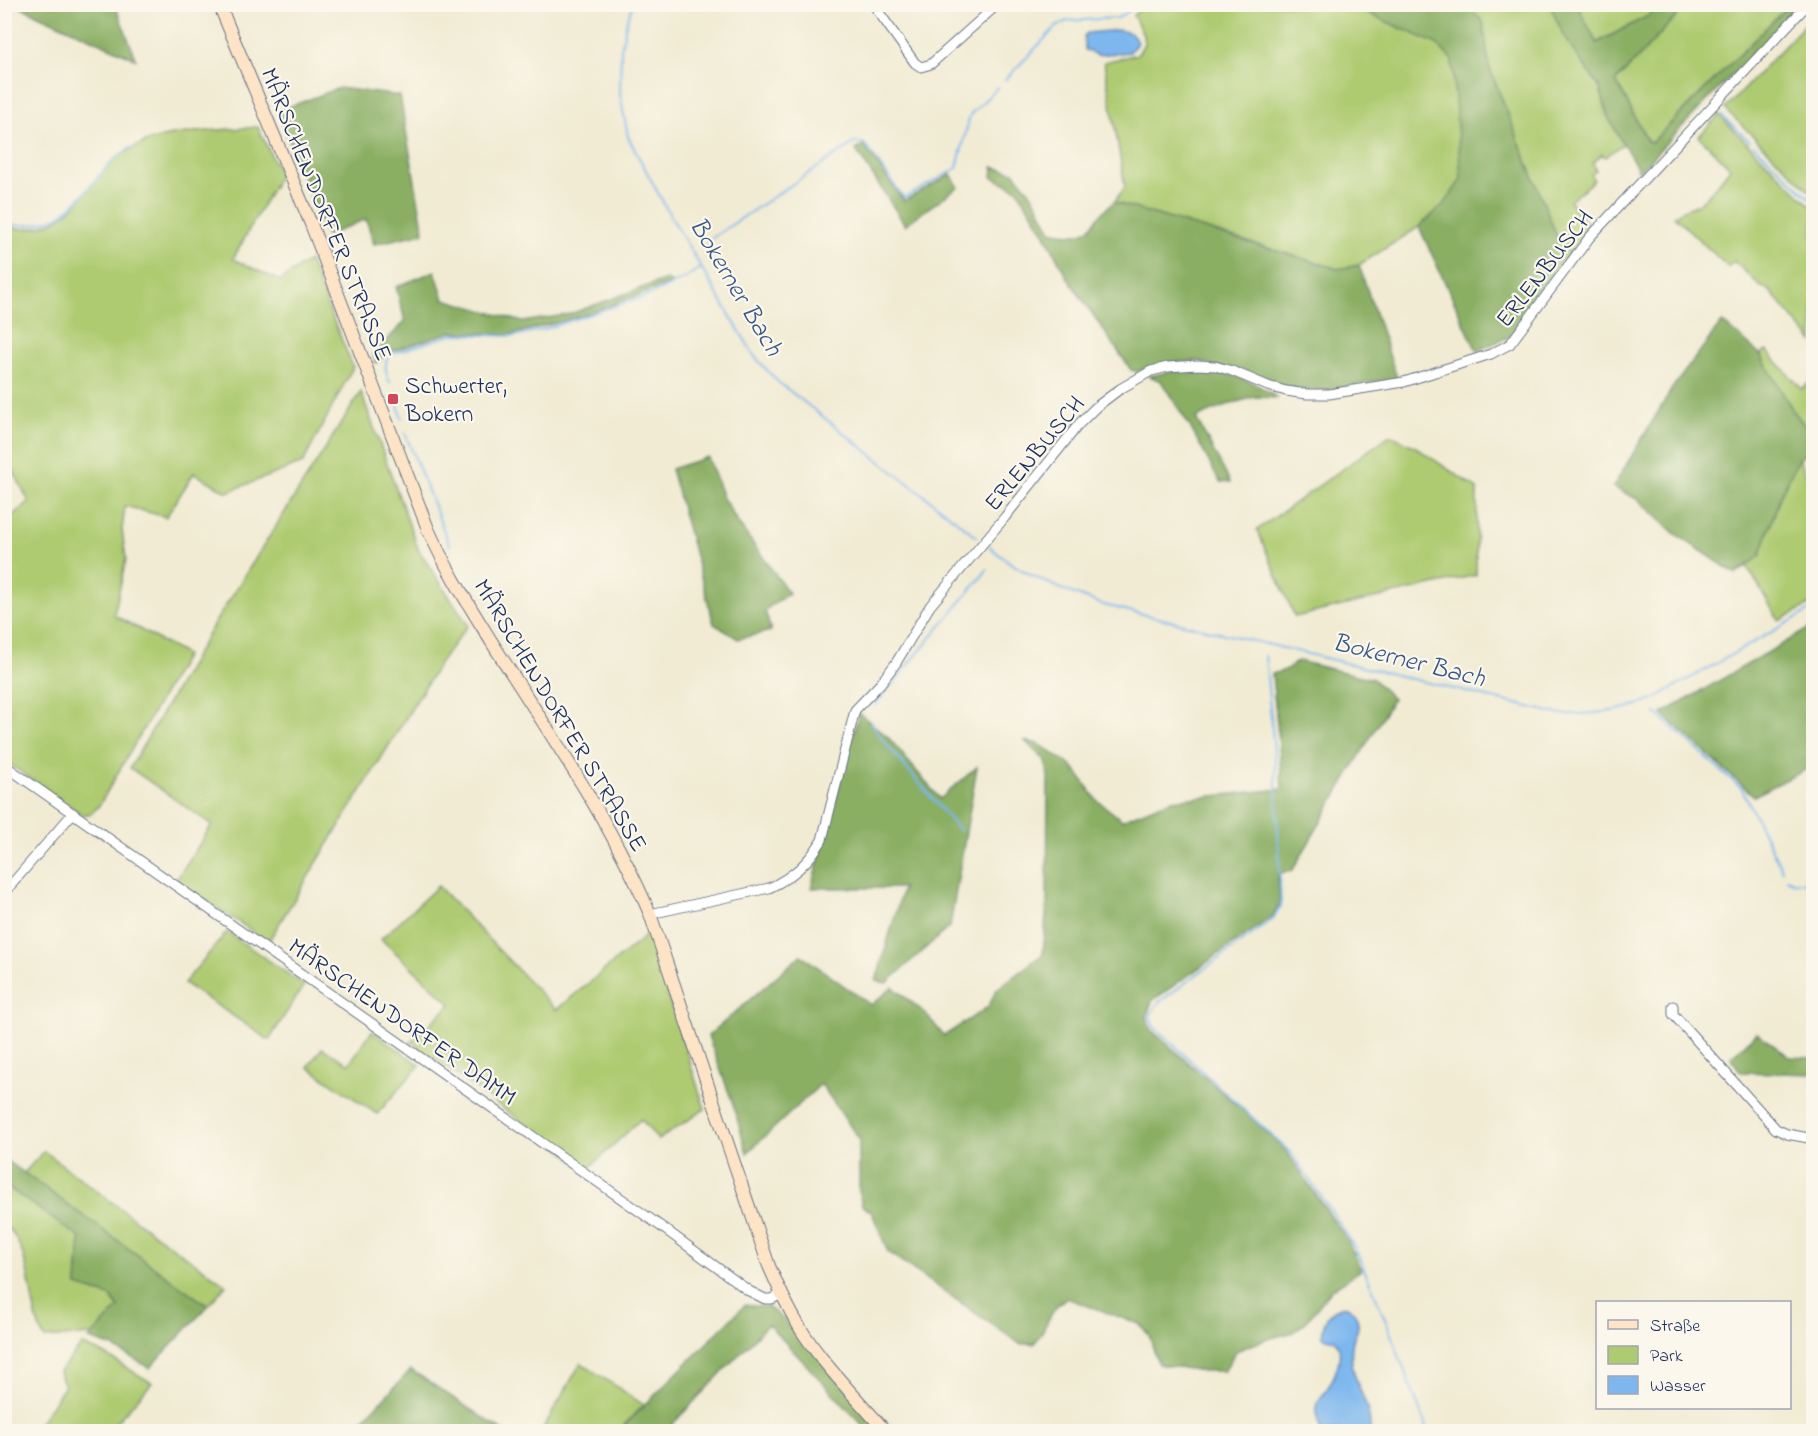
<svg xmlns="http://www.w3.org/2000/svg" width="1818" height="1436" font-family="'Indie Flower',sans-serif">
  <style>
    .green { fill: #aecb71; stroke: #647d68; stroke-width: 1.5 }
    .forest { fill: #8aaf63; stroke: #526f60; stroke-width: 1.5 }
    .water { fill: #7db7ee; stroke: #4c73a6; stroke-width: 1.5 }
    .lines { fill: none; stroke-linecap: round; stroke-linejoin: round }
    .stream { stroke: #7db7ee; stroke-width: 2 }
    .street-casing { stroke: #667187; stroke-width: 11 }
    .secondary-casing { stroke: #667187; stroke-width: 14 }
    .street { stroke: #fff; stroke-width: 9 }
    .secondary { stroke: #fee4c6; stroke-width: 12 }
    .poi-dot { fill: #d1495b; stroke: #fbf7ec; stroke-width: 2 }
    .labels { text-anchor: middle; stroke-width: 4.5; stroke-linejoin: round; paint-order: stroke }
    .street-label { font-size: 24px; fill: #1b2f5e; stroke: #fbf7ec }
    .poi-label { font-size: 24px; fill: #1b2f5e; stroke: #fbf7ec; text-anchor: start }
    .water-label { font-size: 26px; font-style: italic; fill: #385889; stroke: #fbf7ec }
  </style>
  <rect width="100%" height="100%" fill="#fbf7ec"/>
  <filter id="ink" filterUnits="userSpaceOnUse"><feTurbulence type="fractalNoise" baseFrequency=".0167" numOctaves="2"/><feDisplacementMap in="SourceGraphic" scale="12" xChannelSelector="R" yChannelSelector="G"/><feConvolveMatrix kernelMatrix="1 2 1 2 8 2 1 2 1" color-interpolation-filters="sRGB"/></filter>
  <filter id="wash" filterUnits="userSpaceOnUse"><feTurbulence type="fractalNoise" baseFrequency=".008" numOctaves="4" result="noise"/><feDisplacementMap in="SourceGraphic" scale="24" xChannelSelector="R" yChannelSelector="G"/><feGaussianBlur stdDeviation="1.35" result="paint"/><feColorMatrix in="noise" values="0 0 0 0 0 0 0 0 0 0 0 0 0 0 0 0 0 1.4 0 .05"/><feComposite in="paint" operator="in"/></filter>
  <g filter="url(#wash)">
    <rect width="100%" height="100%" fill="#f1ebd3"/>
    <!-- green -->
    <path class="green" d="M1148,5H1349L1437,44L1452,60L1462,179L1446,202L1419,227L1359,265L1338,269L1114,202L1125,187L1104,62L1138,54L1144,44L1143,35L1133,15Z
      M1467,5H1550L1564,36L1600,88L1608,117L1623,144L1605,157L1602,154L1593,163L1596,170L1591,175L1594,180L1570,201L1590,228L1570,254L1558,239L1489,67L1483,22Z
      M1577,5H1657L1650,15L1596,43Z
      M1684,5H1789L1652,142L1648,141L1616,81L1675,18Z
      M1813,16V194L1725,109Z
      M1719,115L1813,208V342L1769,290L1760,286L1734,261L1728,267L1674,216C1682,208 1687,210 1696,205C1709,196 1720,181 1730,168L1699,136Z
      M258,127L280,174L233,259L280,281L309,261L353,367L303,463L227,492L194,473L166,517L125,506L122,530L126,559L114,615L186,655L100,804L92,813L83,815L5,761V521L29,502L5,454L4,227C67,238 78,194 115,159C122,153 132,149 139,145C166,131 226,130 258,127Z
      M1767,351L1802,389L1813,379V436L1792,409L1760,354Z
      M361,392L418,549L468,625L439,664L268,942L176,880L212,825L130,768L214,624Z
      M1390,435L1414,446L1477,489L1476,575L1295,617L1257,530Z
      M1799,458L1813,489V603L1779,621L1747,566L1760,556L1781,494Z
      M438,886L556,1010L648,934L705,1109L658,1140L641,1119L588,1169L411,1042L451,1004L381,939Z
      M227,932L304,985L269,1040L184,983Z
      M372,1031L420,1065L377,1114L308,1067L322,1048L349,1064Z
      M44,1151L153,1233L226,1285L208,1306L24,1173Z
      M4,1185L80,1238L77,1286L110,1296L119,1308L93,1335L44,1338C26,1303 35,1255 5,1224Z
      M82,1345L102,1353L152,1383L108,1431H34L65,1386L59,1372Z
      M581,1363L644,1405L618,1431L541,1432Z"/>
    <!-- forest -->
    <path class="forest" d="M16,5H115L136,59Z
      M1349,5H1467L1483,22L1489,67L1558,239L1570,254L1511,336L1477,351L1419,227L1446,202L1461,179L1452,60L1437,44Z
      M1550,5H1577L1597,43L1650,15L1657,5H1684L1675,18L1616,81L1647,141L1652,142L1789,5H1800L1639,171L1608,117L1600,88L1564,36Z
      M339,88L400,96L424,233L374,244L366,219L326,236L278,111Z
      M864,145L904,201L951,174L958,187L905,225L856,150Z
      M993,167L1014,172L1033,196L1051,231C1099,242 1085,222 1114,202L1338,269L1359,265L1397,378L1327,390H1307L1288,387L1198,361L1160,364L1137,372L1131,370L1067,277L1043,231L1017,189L992,177Z
      M435,271L444,299L523,322L570,314L666,279L672,283L581,316L510,335L451,332L389,352L376,363L373,355L405,321L396,287Z
      M1722,322L1760,354L1792,409L1813,436V450L1799,459L1781,494L1760,556L1736,574L1674,533L1639,500L1613,487L1673,387Z
      M1183,369C1217,370 1250,376 1277,398L1254,397L1227,405L1196,418L1230,482H1220L1189,425L1161,381L1149,376Z
      M708,457L723,498L738,523L789,593L765,610L771,631L738,639L714,624L671,469Z
      M1813,626V766L1754,796L1662,714Z
      M1298,661L1373,679L1393,699L1292,871L1278,874L1280,904L1273,916L1152,1001L1147,1015L1150,1029L1252,1118L1286,1151L1348,1241L1361,1270L1331,1290L1307,1321L1294,1332L1267,1339L1236,1351L1224,1371H1202L1158,1364L1149,1335L1139,1324L1066,1298C1049,1309 1047,1329 1034,1344H1020L888,1252L872,1213L862,1205L859,1193V1139L821,1084L747,1153L733,1104L708,1036L801,955L871,1005L893,987L925,1013L944,1036L988,1007L997,989L1043,954L1047,902L1048,777L1046,761L1025,741L1039,744L1073,767L1097,800L1122,820L1172,800L1282,789L1279,745L1272,674L1285,670Z
      M859,713L887,736L940,799L977,767L950,926L887,983L876,981L903,888H811Z
      M1757,1033L1790,1057L1813,1058V1074L1740,1072L1731,1057Z
      M5,1159L208,1306L150,1368L113,1347L89,1339L119,1307L110,1296L77,1286L80,1238L5,1185Z
      M745,1305L768,1307L790,1324L882,1431H868L768,1324L666,1431L618,1432Z
      M411,1370L503,1431H352Z"/>
    <!-- water -->
    <path class="water" d="M1119,30C1129,32 1135,33 1137,43L1130,52L1097,55L1085,50L1084,36L1087,33Z
      M1345,1306C1353,1310 1357,1314 1358,1323C1359,1331 1355,1334 1353,1341C1351,1348 1351,1362 1353,1369C1358,1391 1372,1408 1370,1431H1321C1319,1424 1315,1416 1316,1408C1316,1401 1321,1398 1325,1392C1334,1379 1347,1352 1334,1339H1326L1322,1335C1324,1321 1328,1309 1345,1306Z"/>
    <g class="lines">
      <!-- stream -->
      <path class="stream" d="M633,4L627,20L621,49L620,93L628,137L671,217L755,357L777,381L976,536
        M1005,80L1056,27L1067,21L1118,18L1139,4
        M1722,116L1750,141
        M1754,145L1814,202
        M4,224C80,234 81,178 132,147
        M706,242L854,143H864L904,198L957,168L970,115L998,87
        M390,383C386,372 382,364 391,354L454,334L514,336L545,329L652,294L687,277L700,268
        M397,402L402,419
        M405,433L450,546
        M989,546C1020,575 1065,591 1104,605L1558,714C1590,715 1620,712 1650,701L1814,608
        M1265,655L1275,760L1281,906L1273,919L1159,1002L1150,1015L1153,1026L1290,1152L1332,1212L1355,1248L1384,1316L1428,1432
        M875,705L988,569
        M1656,713L1742,789L1782,870
        M871,721L882,739L960,831
        M1787,879L1793,882L1814,883"/>
    </g>
  </g>
  <g filter="url(#ink)">
    <g class="lines">
      <!-- street casing -->
      <g class="street-casing">
        <path id="street" d="M873,4L915,63L921,67L931,64L998,4
          M4,765L666,1230L749,1291L765,1299H772L782,1294
          M4,893L73,813
          M650,914L769,888C792,877 809,863 822,840L855,710L880,684L896,663L930,606L1005,517L1079,424L1096,407L1120,389L1151,371L1168,367L1197,365L1215,366L1232,371L1268,386L1286,391L1307,394H1329L1404,382L1491,354L1510,344L1589,238L1808,4
          M1673,1006V1014L1776,1129L1787,1134L1814,1139"/>
      </g>
      <!-- secondary casing -->
      <g class="secondary-casing">
        <path id="secondary" d="M219,4L311,224L428,529C446,569 469,605 491,641C547,730 609,817 650,914L769,1266C778,1287 788,1308 800,1328C824,1366 857,1398 886,1432"/>
      </g>
      <!-- street -->
      <use href="#street" class="street"/>
      <!-- secondary -->
      <use href="#secondary" class="secondary"/>
    </g>
  </g>
  <!-- markers -->
  <rect class="poi-dot" x="387" y="393" width="12" height="12" rx="3"/>
  <g class="labels">
    <!-- street labels -->
    <g class="street-label">
      <text transform="translate(327 214) rotate(68)" y="8">MÄRSCHENDORFER STRASSE</text>
      <text transform="translate(1544 268) rotate(-52)" y="8">ERLENBUSCH</text>
      <text transform="translate(1034 453) rotate(-50)" y="8">ERLENBUSCH</text>
      <text transform="translate(561 715) rotate(59)" y="8">MÄRSCHENDORFER STRASSE</text>
      <text transform="translate(403 1021) rotate(35)" y="8">MÄRSCHENDORFER DAMM</text>
    </g>
    <!-- poi labels -->
    <g class="poi-label">
      <text x="405" y="393">Schwerter,<tspan x="405" dy="28">Bokern</tspan></text>
    </g>
    <!-- water labels -->
    <g class="water-label">
      <text transform="translate(737 286) rotate(59)" y="9">Bokerner Bach</text>
      <text transform="translate(1409 659) rotate(14)" y="9">Bokerner Bach</text>
    </g>
  </g>
  <!-- margin -->
  <rect width="1818" height="1436" fill="none" stroke="#fbf7ec" stroke-width="24"/>
  <!-- legend -->
  <rect x="1596" y="1301" width="195" height="108" fill="#fbf7ec" stroke="#a1a7b3" stroke-width="1.5"/>
  <rect x="1608" y="1320" width="30" height="9" fill="#fee4c6" stroke="#a1a7b3" stroke-width="1.5"/>
  <text x="1650" y="1331" font-size="18" fill="#1b2f5e">Straße</text>
  <rect x="1608" y="1346" width="30" height="18" fill="#aecb71" stroke="#a1a7b3" stroke-width="1.5"/>
  <text x="1650" y="1361" font-size="18" fill="#1b2f5e">Park</text>
  <rect x="1608" y="1376" width="30" height="18" fill="#7db7ee" stroke="#a1a7b3" stroke-width="1.5"/>
  <text x="1650" y="1391" font-size="18" fill="#1b2f5e">Wasser</text>
</svg>
